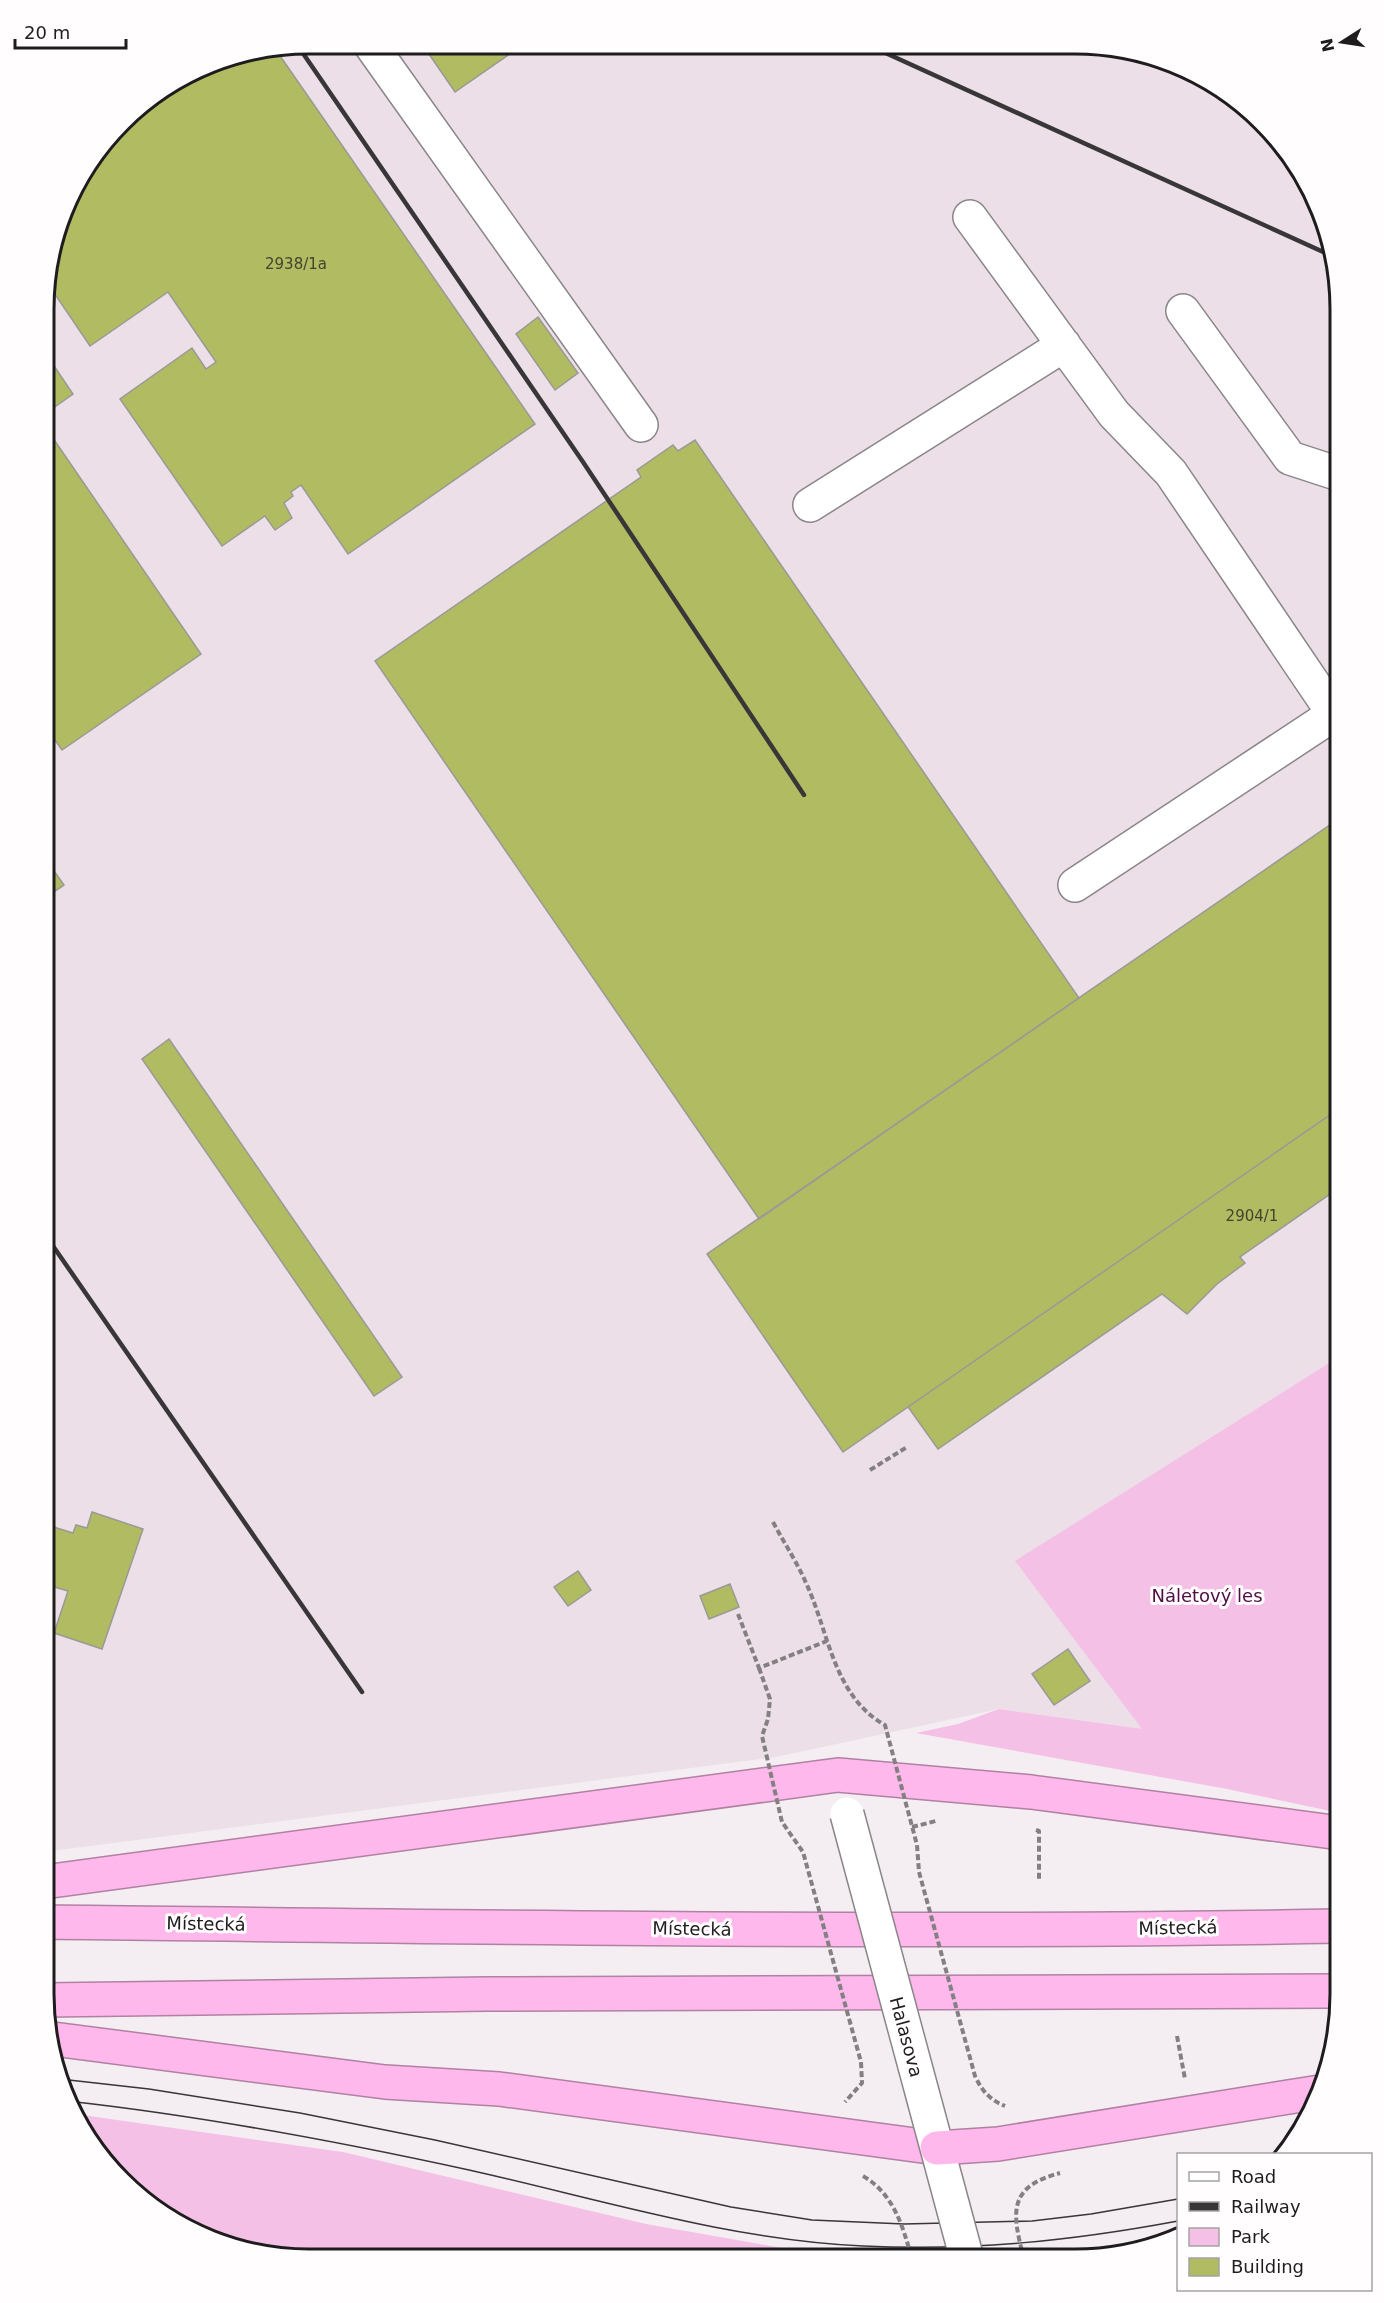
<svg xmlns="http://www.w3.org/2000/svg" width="1384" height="2303" font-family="'DejaVu Sans',sans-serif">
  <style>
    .built { fill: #ecdfe8 }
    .green { fill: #f5c0e6 }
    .building { fill: #b1bb62; stroke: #999a95; stroke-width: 1.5 }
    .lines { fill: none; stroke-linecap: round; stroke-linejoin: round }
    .minor-casing { stroke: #8a8588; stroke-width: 36 }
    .highway-casing { stroke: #b081a3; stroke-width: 36 }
    .path { stroke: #848082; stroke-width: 4; stroke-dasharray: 6 3; stroke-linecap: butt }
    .minor { stroke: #fff; stroke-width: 33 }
    .highway { stroke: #feb8eb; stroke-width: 33 }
    .tram { stroke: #383637; stroke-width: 1.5 }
    .rail { stroke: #383637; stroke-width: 4.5 }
    .minor-bridge-casing { stroke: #8a8588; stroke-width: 36; stroke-linecap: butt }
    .highway-bridge-casing { stroke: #b081a3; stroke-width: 36; stroke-linecap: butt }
    .path-bridge { stroke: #848082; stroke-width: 4; stroke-dasharray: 6 3; stroke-linecap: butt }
    .minor-bridge { stroke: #fff; stroke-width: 33 }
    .highway-bridge { stroke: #feb8eb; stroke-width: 33 }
    .labels { text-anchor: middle; stroke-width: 6; stroke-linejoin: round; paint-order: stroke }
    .number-label { font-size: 15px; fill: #43442e }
    .park-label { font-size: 18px; fill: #4f0e44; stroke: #fffdfe }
    .street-label { font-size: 18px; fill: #1e1c1d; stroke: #fffdfe }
    .rim { fill: none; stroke: #1e1c1d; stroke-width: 3 }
  </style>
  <rect width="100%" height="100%" fill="#f4eef2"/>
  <!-- built -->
  <path class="built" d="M309,44L1110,46L1177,64L1237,99L1286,148L1320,208L1340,309V1356L1016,1561L1143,1730L999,1709L776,1757L44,1852L46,275L71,191L134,110L208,64Z"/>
  <!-- green -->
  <path class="green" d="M1340,1356V1813L1227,1789L916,1733L958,1724L999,1709L1142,1729L1015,1561Z
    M75,2114L343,2152L646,2224L805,2252L873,2259L275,2257L212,2241L112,2169L99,2156Z"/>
  <!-- building -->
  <path class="building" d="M422,44H510L514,51L455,92Z
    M276,50L535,424L348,554L301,485L291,492L293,496L284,503L292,518L275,530L265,516L222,546L120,399L192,348L206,369L216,362L168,292L90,346L46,281V275L71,191L134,110L208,64Z
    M538,317L578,373L555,390L516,334Z
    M46,354L73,394L46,413Z
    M46,428L201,654L62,750L45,726Z
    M695,440L1079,998L759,1219L375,661L641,477L637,470L673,445L678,451Z
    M1340,818V1108L843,1452L707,1254Z
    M45,858L64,885L45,898Z
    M169,1039L402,1377L374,1396L142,1059Z
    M1340,1108V1187L1240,1257L1245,1263L1217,1284L1187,1314L1162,1294L938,1449L908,1407Z
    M92,1512L143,1529L102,1649L54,1633L68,1591L44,1584V1524L73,1533L76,1525L87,1528Z
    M578,1571L591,1590L568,1606L554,1587Z
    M730,1584L739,1607L709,1619L700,1596Z
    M1068,1649L1090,1681L1054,1705L1032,1674Z"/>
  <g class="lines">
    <!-- minor casing -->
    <g class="minor-casing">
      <path id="minor" d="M370,44L641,425
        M970,217L1114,414L1171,473L1340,723
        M1183,311L1290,458L1339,474
        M810,505L1064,345
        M1075,885L1334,714"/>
    </g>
    <!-- highway casing -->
    <g class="highway-casing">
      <path id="highway" d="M44,1882L838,1775L1031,1792L1340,1833
        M44,1922C476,1927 908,1934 1340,1926
        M45,2000L488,1994L1340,1991
        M53,2039L385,2082L499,2089L937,2148"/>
    </g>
    <!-- path -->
    <path class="path" d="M870,1470L907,1447
      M738,1614L759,1668L827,1641
      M912,1827L936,1821
      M1036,1830L1039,1831V1881
      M1177,2036L1185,2079"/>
    <!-- minor -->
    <use href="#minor" class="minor"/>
    <!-- highway -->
    <use href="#highway" class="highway"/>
    <!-- tram -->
    <path class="tram" d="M60,2079L149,2089L300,2113L435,2140L731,2207L812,2220L904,2224L1032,2221L1091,2214L1178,2199
      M67,2101C203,2116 336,2141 469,2170C599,2199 729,2240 863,2246C972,2251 1071,2241 1178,2221"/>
    <!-- rail -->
    <path class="rail" d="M868,45L1330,255
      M298,46L583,462L804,795
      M44,1233L362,1692"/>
    <!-- minor-bridge casing -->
    <g class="minor-bridge-casing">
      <path id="minor-bridge" d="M847,1814L967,2259"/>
    </g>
    <!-- highway-bridge casing -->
    <g class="highway-bridge-casing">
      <path id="highway-bridge" d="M937,2148L998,2144L1320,2092"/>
    </g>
    <!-- path-bridge -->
    <path class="path-bridge" d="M773,1522C784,1543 797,1562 806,1583C829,1632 833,1696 885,1725L917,1845L919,1872L975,2076C982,2091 990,2100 1005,2106
      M759,1668L770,1699L768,1719L762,1736L782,1822L803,1852L861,2062L862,2083L845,2102
      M863,2176C894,2194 903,2227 912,2259
      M1024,2259C1012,2213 1007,2187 1060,2173"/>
    <!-- minor-bridge -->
    <use href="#minor-bridge" class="minor-bridge"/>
    <!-- highway-bridge -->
    <use href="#highway-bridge" class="highway-bridge"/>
  </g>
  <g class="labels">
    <!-- number labels -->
    <g class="number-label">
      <text x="296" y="269">2938/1a</text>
      <text x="1252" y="1221">2904/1</text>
    </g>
    <!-- park labels -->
    <g class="park-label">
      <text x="1207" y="1602">Náletový les</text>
    </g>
    <!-- street labels -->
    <g class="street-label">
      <text transform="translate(206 1924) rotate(1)" y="6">Místecká</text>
      <text transform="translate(1178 1928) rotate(-1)" y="6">Místecká</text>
      <text transform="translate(692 1929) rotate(1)" y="6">Místecká</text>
      <text transform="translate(906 2037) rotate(75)" y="6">Halasova</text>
    </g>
  </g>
  <!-- crop -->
  <path d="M0 0H1384V2303H0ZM309 54H1075A255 255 0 0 1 1330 309V1994A255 255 0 0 1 1075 2249H309A255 255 0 0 1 54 1994V309A255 255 0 0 1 309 54Z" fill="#fffdfe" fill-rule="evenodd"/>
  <path class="rim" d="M309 54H1075A255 255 0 0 1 1330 309V1994A255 255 0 0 1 1075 2249H309A255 255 0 0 1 54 1994V309A255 255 0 0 1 309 54Z"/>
  <!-- legend -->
  <rect x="1177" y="2153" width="195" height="138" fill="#fffdfe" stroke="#a5a3a4" stroke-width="1.5"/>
  <rect x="1189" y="2172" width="30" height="9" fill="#ffffff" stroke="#a5a3a4" stroke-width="1.5"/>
  <text x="1231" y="2183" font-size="18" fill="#1e1c1d">Road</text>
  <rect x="1189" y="2202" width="30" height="9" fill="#383637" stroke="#a5a3a4" stroke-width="1.5"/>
  <text x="1231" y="2213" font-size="18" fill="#1e1c1d">Railway</text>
  <rect x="1189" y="2228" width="30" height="18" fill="#f5c0e6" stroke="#a5a3a4" stroke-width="1.5"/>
  <text x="1231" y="2243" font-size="18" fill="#1e1c1d">Park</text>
  <rect x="1189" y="2258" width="30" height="18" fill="#b1bb62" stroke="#a5a3a4" stroke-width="1.5"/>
  <text x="1231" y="2273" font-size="18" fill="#1e1c1d">Building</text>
  <!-- north arrow -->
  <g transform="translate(1342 42) rotate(258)" stroke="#fffdfe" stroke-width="4.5" paint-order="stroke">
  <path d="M0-4.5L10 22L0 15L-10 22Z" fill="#1e1c1d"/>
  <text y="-9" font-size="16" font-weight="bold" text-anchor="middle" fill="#1e1c1d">N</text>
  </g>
  <!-- scale -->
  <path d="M15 39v9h111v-9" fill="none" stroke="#1e1c1d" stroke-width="3"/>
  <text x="24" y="39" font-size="18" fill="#1e1c1d" stroke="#fffdfe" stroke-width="4.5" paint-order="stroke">20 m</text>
</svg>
